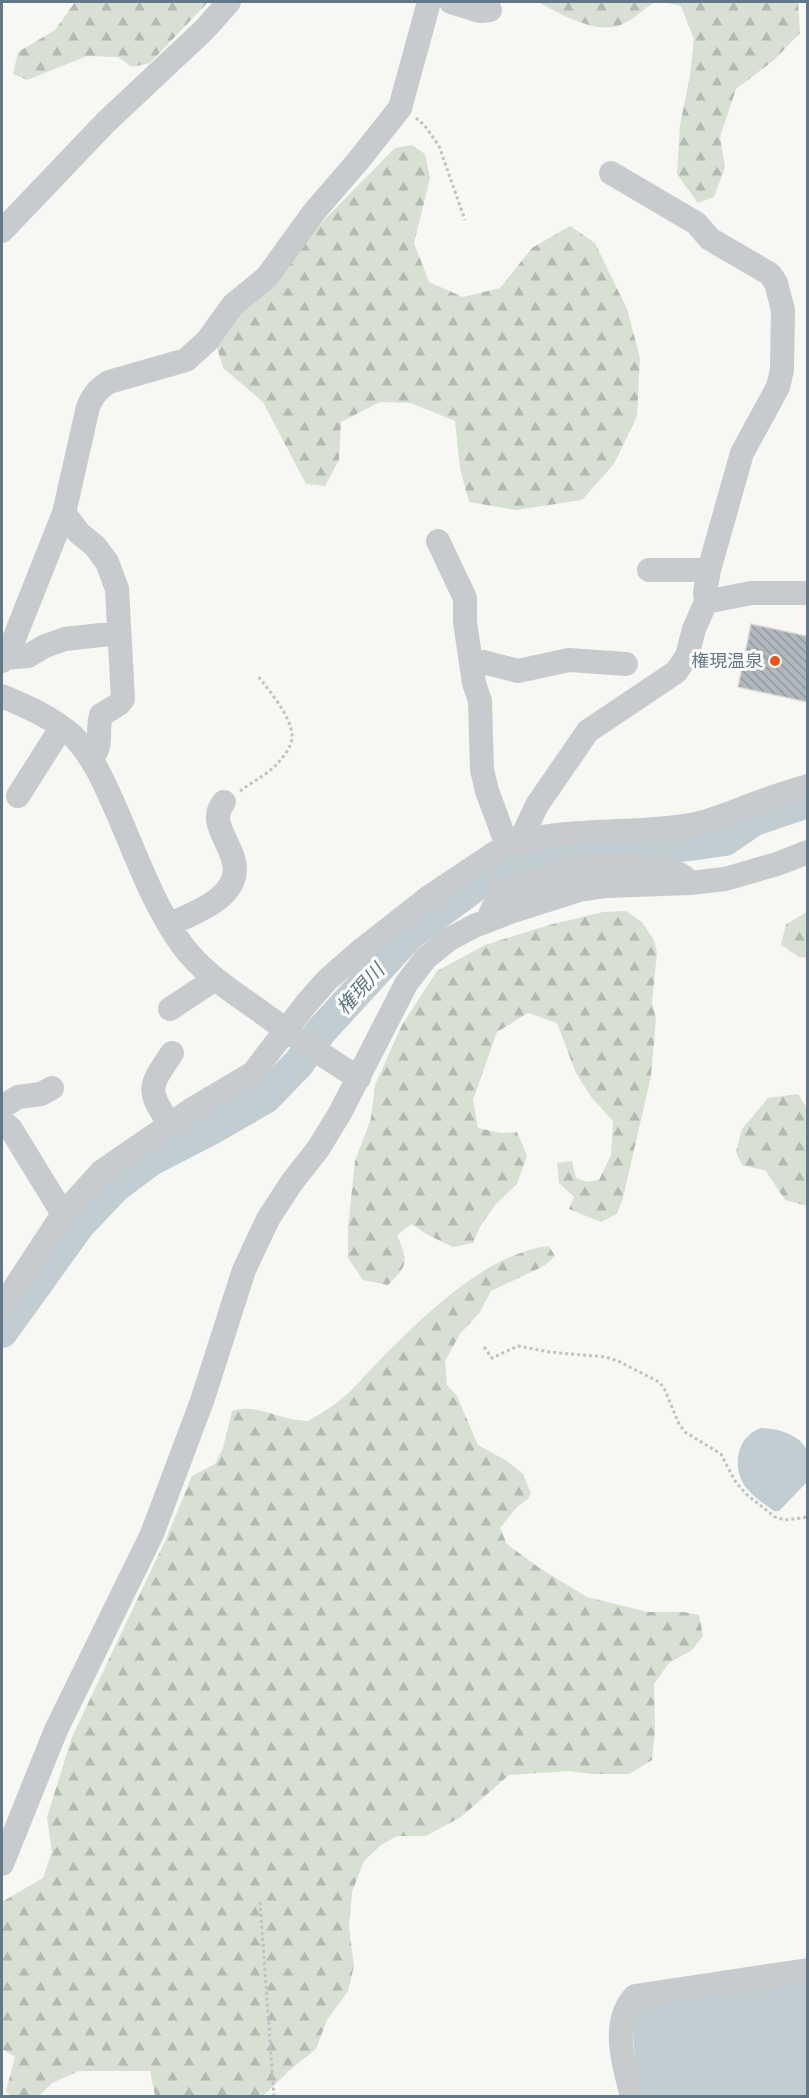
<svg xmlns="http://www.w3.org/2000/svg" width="809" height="2098" font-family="'Alegreya Sans','Noto Sans JP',sans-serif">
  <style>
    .forest { fill: url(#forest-firs) }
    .water { fill: #c1cdd2 }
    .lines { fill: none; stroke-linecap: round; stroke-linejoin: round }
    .river { stroke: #c1cdd2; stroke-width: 32 }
    .building { fill: url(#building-back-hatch); stroke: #d9d9d6; stroke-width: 1.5 }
    .path { stroke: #c0c3c5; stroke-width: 3; stroke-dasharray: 3 3; stroke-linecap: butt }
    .minor { stroke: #c7cbce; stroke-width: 24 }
    .poi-dot { fill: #f14f1a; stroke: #fff; stroke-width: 2 }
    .labels { text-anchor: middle; stroke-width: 6; stroke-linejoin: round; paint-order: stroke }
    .poi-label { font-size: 18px; fill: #647787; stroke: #fff; text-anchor: end }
    .water-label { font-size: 20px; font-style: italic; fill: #5f7983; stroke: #fff }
  </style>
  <defs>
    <pattern id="forest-firs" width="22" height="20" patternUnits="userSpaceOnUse" patternTransform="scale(1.5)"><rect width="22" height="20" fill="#d8e0d4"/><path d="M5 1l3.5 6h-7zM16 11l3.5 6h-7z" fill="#b3bab2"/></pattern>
    <pattern id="building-back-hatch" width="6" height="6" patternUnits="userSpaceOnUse" patternTransform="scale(1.5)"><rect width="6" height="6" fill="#b0b8bd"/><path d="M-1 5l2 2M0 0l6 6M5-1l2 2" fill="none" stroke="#939a9f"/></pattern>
  </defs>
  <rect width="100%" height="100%" fill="#f7f7f4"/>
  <!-- forest -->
  <path class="forest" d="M75,2H208L150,63L132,67L118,57L87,56L27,80L13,74L18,52L55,30Z
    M538,2H655C645,8 635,18 625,23C598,37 561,14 538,2Z
    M663,2H798L800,33L774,60L736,89L720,137L725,167L714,197L698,203L677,174L680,125L690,76L694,39L681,6Z
    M412,145L425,154L430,178L414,243L429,282L463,297L500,288L532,248L570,226L595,243L627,309L640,358L637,416L614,464L582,500L516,510L469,502L460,468L455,421L411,403L380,402L341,422L339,460L325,486L306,484L263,402L223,368L215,341L266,282L326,218L395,148Z
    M626,911L642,922L654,940L657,953L652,1002L656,1019L651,1076L623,1198L617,1214L601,1222L569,1209L574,1197L559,1183L557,1163L572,1161L576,1178L587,1182L599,1180L611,1155L613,1121L592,1098L576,1073L557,1023L528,1013L497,1032L473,1100L478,1128L501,1133L517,1132L527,1156L517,1184L496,1204L481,1225L473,1243L453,1247L426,1234L412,1224L397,1235C408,1262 409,1264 388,1285L363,1280L348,1258V1227L355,1161L371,1118L375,1085L402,1025L437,971L485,945L549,925L603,912Z
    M807,912H808L807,958L799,957L781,945L786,924Z
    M798,1094L807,1108V1206L785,1200L766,1171L742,1165L736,1152L742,1129L768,1098Z
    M549,1246L555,1256L544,1266L491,1291L480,1312L460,1334L445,1361L447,1385L457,1396L478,1445L507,1461L523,1474L531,1493L528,1499L517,1507L500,1528L507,1544L538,1567L587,1597L648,1612H684L699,1615L703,1636L692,1650L669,1663L654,1684L655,1730L652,1760L629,1774H592L568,1771L509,1775L461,1817L426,1836H397L381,1845L364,1861L352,1892L349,1927L354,1966L348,1991L327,2020L316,2049L290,2070L263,2096H155L150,2071H79L52,2083L39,2096H11L6,2091L15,2057L2,2049V1902L43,1878L52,1852L47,1817L72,1737L166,1539L192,1476L215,1464L223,1448L232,1411C254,1403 276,1418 298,1420C301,1420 305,1422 308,1421C311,1420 316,1416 320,1414C342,1401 354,1388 371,1369C415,1324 484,1253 549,1246Z"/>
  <!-- water -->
  <path class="water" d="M761,1428C776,1428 803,1435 807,1452C809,1461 808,1473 807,1482L779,1511H774C765,1504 755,1498 748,1490C731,1471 735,1437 761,1428Z
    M807,1979V2096H643C636,2066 631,2046 634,2015L643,2006Z"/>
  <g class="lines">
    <!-- river -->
    <path class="river" d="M2,1332L79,1225L115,1187L151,1160L213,1128L265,1098L299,1063L321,1031L409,935L482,881L502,870L578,849L609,845L653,848L690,845L725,840L754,820L808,802"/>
  </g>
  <!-- building -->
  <path class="building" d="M751,624L807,636V702L738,687Z"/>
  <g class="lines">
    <!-- path -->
    <path class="path" d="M416,118L425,126L439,146L465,220
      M240,791C252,782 268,774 278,763C284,756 293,745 292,735C291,716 268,689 257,675
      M484,1347L492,1358L518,1346L549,1352L606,1357L618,1361L659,1382L664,1388L679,1424L685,1432L721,1454L735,1481L746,1494L775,1517L785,1520L808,1517
      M260,1902L274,2096"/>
    <!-- minor -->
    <path class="minor" d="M451,2L480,11L490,10
      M611,173L696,223L710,239L770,274L776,283L783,310L782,370L778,387L742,453L709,570L705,592L706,602
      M2,231L106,122L204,30L229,2
      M64,513L79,533L95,546L107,562L117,589L123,699L119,704L101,715C96,733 104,744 91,759
      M438,541L465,598V622L474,683L480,701L482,770L487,791L507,845
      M649,570H709
      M3,658L28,656L45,646L65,639L119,633
      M471,659L518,671L569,660L626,664
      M2,661L10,649L64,513L88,407C93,395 98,389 109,382L186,360L207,341L233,305L267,277L314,212L358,161L400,108L429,2
      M2,696C26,706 53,718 73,736C94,757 106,787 118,814C137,858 154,906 182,945C202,972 230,990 257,1009C290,1033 324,1057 359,1078
      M18,796L61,728
      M520,841L537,805L588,731L676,672L687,656L694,629L706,602L751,593H808
      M487,921L501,891C554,873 596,856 654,868C664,870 675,870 684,877
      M170,925C184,917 207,909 219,898C263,862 199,830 224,802
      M170,1009L215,979
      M2,1107L18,1097L41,1094L52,1088
      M2,1121L11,1129L63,1214
      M170,1124C145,1089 150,1086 172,1053
      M2,1307L63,1214L101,1172L194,1108L253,1073L306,1004L327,980L359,952L429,897L507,845C565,827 629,835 690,825C714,821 736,810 759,802C775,796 791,791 808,786
      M2,1864L56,1730L152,1534L202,1401L244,1270L268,1219L292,1182L318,1149L340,1113L406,984L426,958L448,940L474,926L510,912L579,890L606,886L690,883L725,879L777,864L808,852
      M632,2096C624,2066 610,2022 635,1996L808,1970"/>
  </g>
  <!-- markers -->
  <circle class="poi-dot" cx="775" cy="661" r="6"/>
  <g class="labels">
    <!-- poi labels -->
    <g class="poi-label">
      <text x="763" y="667">権現温泉</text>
    </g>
    <!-- water labels -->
    <g class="water-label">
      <text transform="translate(360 989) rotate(-48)" y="7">権現川</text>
    </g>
  </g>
  <!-- border -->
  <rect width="809" height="2098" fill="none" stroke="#647787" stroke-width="6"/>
</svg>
